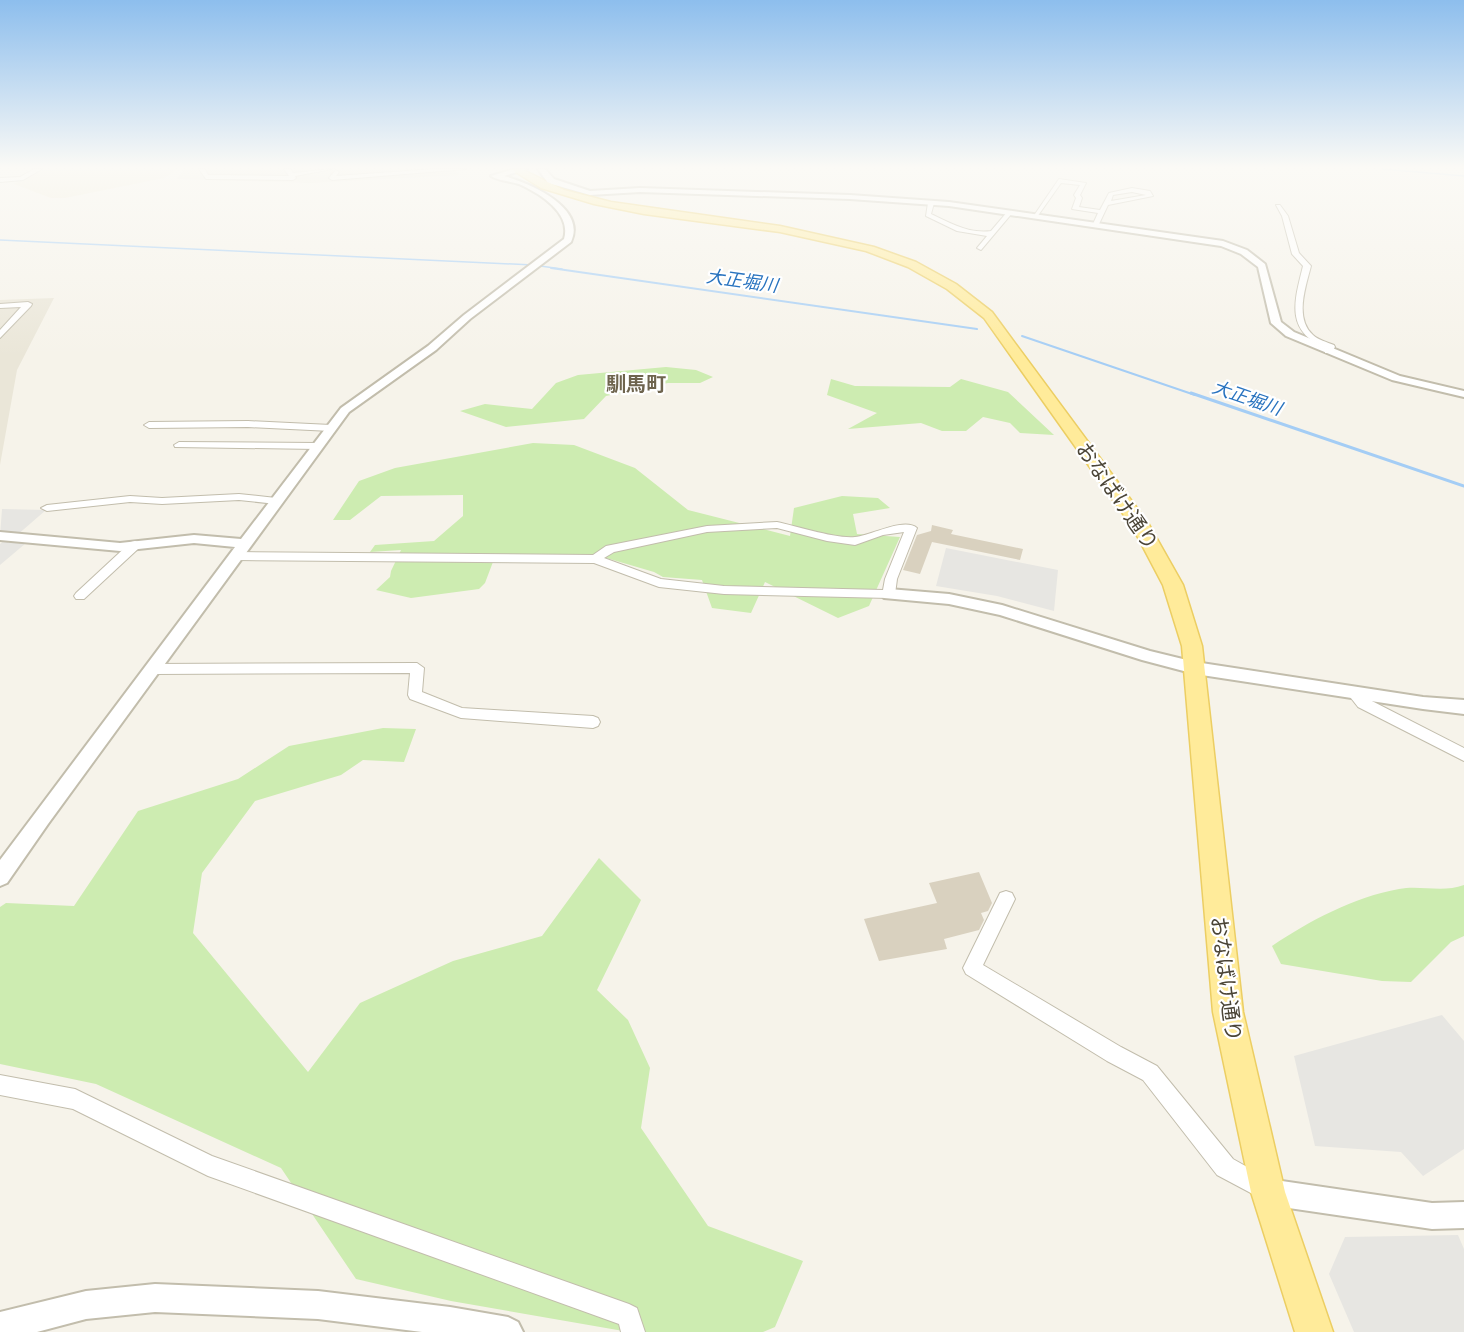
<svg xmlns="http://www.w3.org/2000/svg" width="1464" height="1332" font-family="'Alegreya Sans','Noto Sans JP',sans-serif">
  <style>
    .residential { fill: #eae6d8 }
    .education { fill: #f0ead4 }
    .green { fill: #cdecb1 }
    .parking { fill: #e7e6e2 }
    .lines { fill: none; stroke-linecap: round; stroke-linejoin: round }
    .stream-far2 { stroke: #a4cdf5; stroke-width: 1.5 }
    .stream-far1 { stroke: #a4cdf5; stroke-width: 2 }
    .stream { stroke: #a4cdf5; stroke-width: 3 }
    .building { fill: #d9d1bf }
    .minor-casing { stroke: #c2bdac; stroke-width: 2 }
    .tertiary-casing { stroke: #c2bdac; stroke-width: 4 }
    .primary-casing { stroke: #ecce63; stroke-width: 3 }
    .minor { fill: #fff; fill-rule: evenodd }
    .tertiary { fill: #fff; fill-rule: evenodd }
    .primary { fill: #ffeb9a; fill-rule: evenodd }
    .labels { text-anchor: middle; stroke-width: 4.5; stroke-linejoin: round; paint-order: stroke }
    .far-water-label { font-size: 18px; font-style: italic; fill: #2873bf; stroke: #fff }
    .far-quarter-label { font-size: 20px; font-weight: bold; fill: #6e644e; stroke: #fff }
    .street-label { font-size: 21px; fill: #4b4537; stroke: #fff }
  </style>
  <rect width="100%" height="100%" fill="#f6f3ea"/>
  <!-- residential -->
  <path class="residential" d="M184,169H454L460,175L311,183L177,179Z
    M54,298L17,370L0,465V300Z"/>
  <!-- education -->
  <path class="education" d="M40,169H174V172L164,178L65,198H51L14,184Z"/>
  <!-- green -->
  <path class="green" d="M666,367L696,370L713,377L700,383H668L606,396L584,419L506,427L460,411L485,404L532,409L556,383L578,375Z
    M831,379L855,386L950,387L961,379L1008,392L1054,435L1020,433L1010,423L983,417L966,431H942L921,423L848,429L877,413L827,395Z
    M533,443L574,445L635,468L688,510L790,536L794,508L842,496L878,498L890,508L853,514L857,534L900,537L869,606L838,618L765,582L751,613L712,608L702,580L663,577L654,572L596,555L496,554L485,583L479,589L411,598L376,590L390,577L391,571L401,550L370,552L375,545L434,541L463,516V495L381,496L350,520H333L359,481L395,468Z
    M383,728L416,729L404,762L363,760L341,775L255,801L202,873L193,933L308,1072L360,1003L453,961L542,936L599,858L641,900L597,990L628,1020L650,1068L641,1128L708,1226L803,1261L775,1327L763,1332H629L451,1301L356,1279L281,1168L96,1084L0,1064V907L6,903L74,906L138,811L238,779L289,746Z
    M1464,885V936L1451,942L1411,982L1382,981L1281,964L1272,946C1309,921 1354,897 1399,889C1420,885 1443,893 1464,885Z"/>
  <!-- parking -->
  <path class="parking" d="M2,509L46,510L16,536L32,538L0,565V544L8,537L0,536Z
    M946,548L1058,570L1054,611L997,596L936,586Z
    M1442,1015L1464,1041V1149L1423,1176L1401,1152L1315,1146L1294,1056Z
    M1458,1235L1464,1249V1332H1354L1329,1274L1345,1237Z"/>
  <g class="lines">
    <!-- stream-far2 -->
    <path class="stream-far2" d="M1382,169L1464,176
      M0,240L533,265L562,269"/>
    <!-- stream-far1 -->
    <path class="stream-far1" d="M551,268L977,329
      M1022,336L1195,395"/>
    <!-- stream -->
    <path class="stream" d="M1191,393L1464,486"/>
  </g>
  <!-- building -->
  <path class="building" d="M932,525L953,530L951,534L1023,549L1020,560L932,542L920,574L903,570L917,535L931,531Z
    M979,872L992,903L988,911L981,913L984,920L979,930L944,939L947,949L879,961L864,919L937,903L929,883Z"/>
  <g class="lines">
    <!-- minor casing -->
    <g class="minor-casing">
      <path id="minor" d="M34,169H42L23,180L0,182V178L20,177Z
        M199,169H205L208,175L289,176L284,169H290L293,173L332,169L295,176L296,178L293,180L206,179Z
        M435,169H466L332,180L329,178L336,170L339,172L336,176Z
        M1059,179L1086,183L1080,195L1082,198L1079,207L1100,210L1109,193L1132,188L1150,191L1153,196L1108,205L1099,224L1096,226L1093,224L1098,213L1072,209L1076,198L1074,195L1080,185L1061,183L1037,217H1033ZM1132,192L1146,195L1111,201L1113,195Z
        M931,201L934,203L931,214C950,223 969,234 991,231L1008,211L1013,212L981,250L977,248L987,236L957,231L926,216L928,203Z
        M1276,205H1280L1288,216L1299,253L1311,266C1306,286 1294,318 1313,335C1318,340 1327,342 1334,345L1335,347L1331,353H1325L1326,348C1285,331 1294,302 1303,266L1292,254L1282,216Z
        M28,302L32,304L31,306L0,338V330L21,307L0,308V304Z
        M248,421L331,425L336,428L331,431L248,427L149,428L144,425L149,422Z
        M179,442L317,443L322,446L317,449L175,447L174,445Z
        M239,494L276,498L281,501L276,504L239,500L162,504L130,502L47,511L41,508L47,505L130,496L162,498Z
        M777,522C797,526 835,539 855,537C870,536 904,517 917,528L897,579L895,594L889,598L724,594L659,587L594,563L238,560L232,556L238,552L593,555L606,546L707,526ZM777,528L827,541L855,545L883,535L904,532L885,579L883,590L724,586L661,579L604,558L614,552L707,532Z
        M135,541L139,542L141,545L139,548L84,599H76L74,596L76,593L131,542Z
        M417,663L424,668L422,692L462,708L593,716L598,718L600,722L598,726L593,728L461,718L410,699L408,695L410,673L154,674L147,669L154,664Z
        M1354,688L1359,689L1368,699L1464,748V761L1358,707L1347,693L1349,689Z
        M1006,891L1012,893L1015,899L983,965L1121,1047L1157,1066L1233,1159L1272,1181L1275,1189L1272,1197L1264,1200L1217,1175L1143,1080L1107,1061L966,974L963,968L966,962L1000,893Z
        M0,1075L75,1089L212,1156L629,1304L637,1308L645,1332H621L619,1324L208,1176L73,1109L0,1095Z"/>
    </g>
    <!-- tertiary casing -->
    <g class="tertiary-casing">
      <path id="tertiary" d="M514,169H527L504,176C529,183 587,207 571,242L470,319L436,350L349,412L48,824L7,883L0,886V860L235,547L194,543L120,551L0,540V532L120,543L194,535L241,539L341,408L428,346L464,315L564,239C572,213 539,193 519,184C510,181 499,181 491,176Z
        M538,169H545L554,179L590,191L640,188L850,195L949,202L1223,241L1247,250L1265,264L1281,322L1294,332L1400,376L1464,391V397L1392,380L1286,336L1271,323L1258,267L1241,254L1221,246L949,206L850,199L640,192L590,195L548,183Z
        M889,589L949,594L1002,605L1150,651L1195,662L1423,697L1464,700V714L1423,709L1195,674L1142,660L1000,615L949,604L884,598L881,594Z
        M1268,1179L1432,1203L1464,1202V1228L1432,1229L1268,1205L1259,1201L1255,1192L1259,1183Z
        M155,1284L318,1291L450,1307L508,1317L518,1322L523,1332H422L318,1319L155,1312L86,1319L37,1332H0V1312L86,1291Z"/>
    </g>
    <!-- primary casing -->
    <g class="primary-casing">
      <path id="primary" d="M511,169H521L564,190L611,202L780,226L874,247L916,262L956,284L992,312L1148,523L1183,585L1202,646L1243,1012L1285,1192L1333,1332H1295L1251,1192L1213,1012L1182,646L1163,585L1133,528L984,318L947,289L908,267L866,251L780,232L644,214L594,204L541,188Z"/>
    </g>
    <!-- minor -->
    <use href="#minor" class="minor"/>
    <!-- tertiary -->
    <use href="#tertiary" class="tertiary"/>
    <!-- primary -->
    <use href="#primary" class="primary"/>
  </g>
  <!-- sky -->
  <linearGradient id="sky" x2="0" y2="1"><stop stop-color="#8dbeed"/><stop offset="0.47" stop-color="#fbfaf6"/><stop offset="1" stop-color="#fbfaf6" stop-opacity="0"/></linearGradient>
  <rect width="1464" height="356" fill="url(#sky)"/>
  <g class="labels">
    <!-- far-water labels -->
    <g class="far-water-label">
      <text transform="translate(742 281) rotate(8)" y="6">大正堀川</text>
      <text transform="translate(1247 398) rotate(19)" y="6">大正堀川</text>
    </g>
    <!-- far-quarter labels -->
    <g class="far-quarter-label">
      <text x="636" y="391">馴馬町</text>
    </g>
    <!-- street labels -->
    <g class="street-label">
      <text transform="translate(1117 496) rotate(55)" y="7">おなばけ通り</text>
      <text transform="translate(1226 979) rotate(83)" y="7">おなばけ通り</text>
    </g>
  </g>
</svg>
